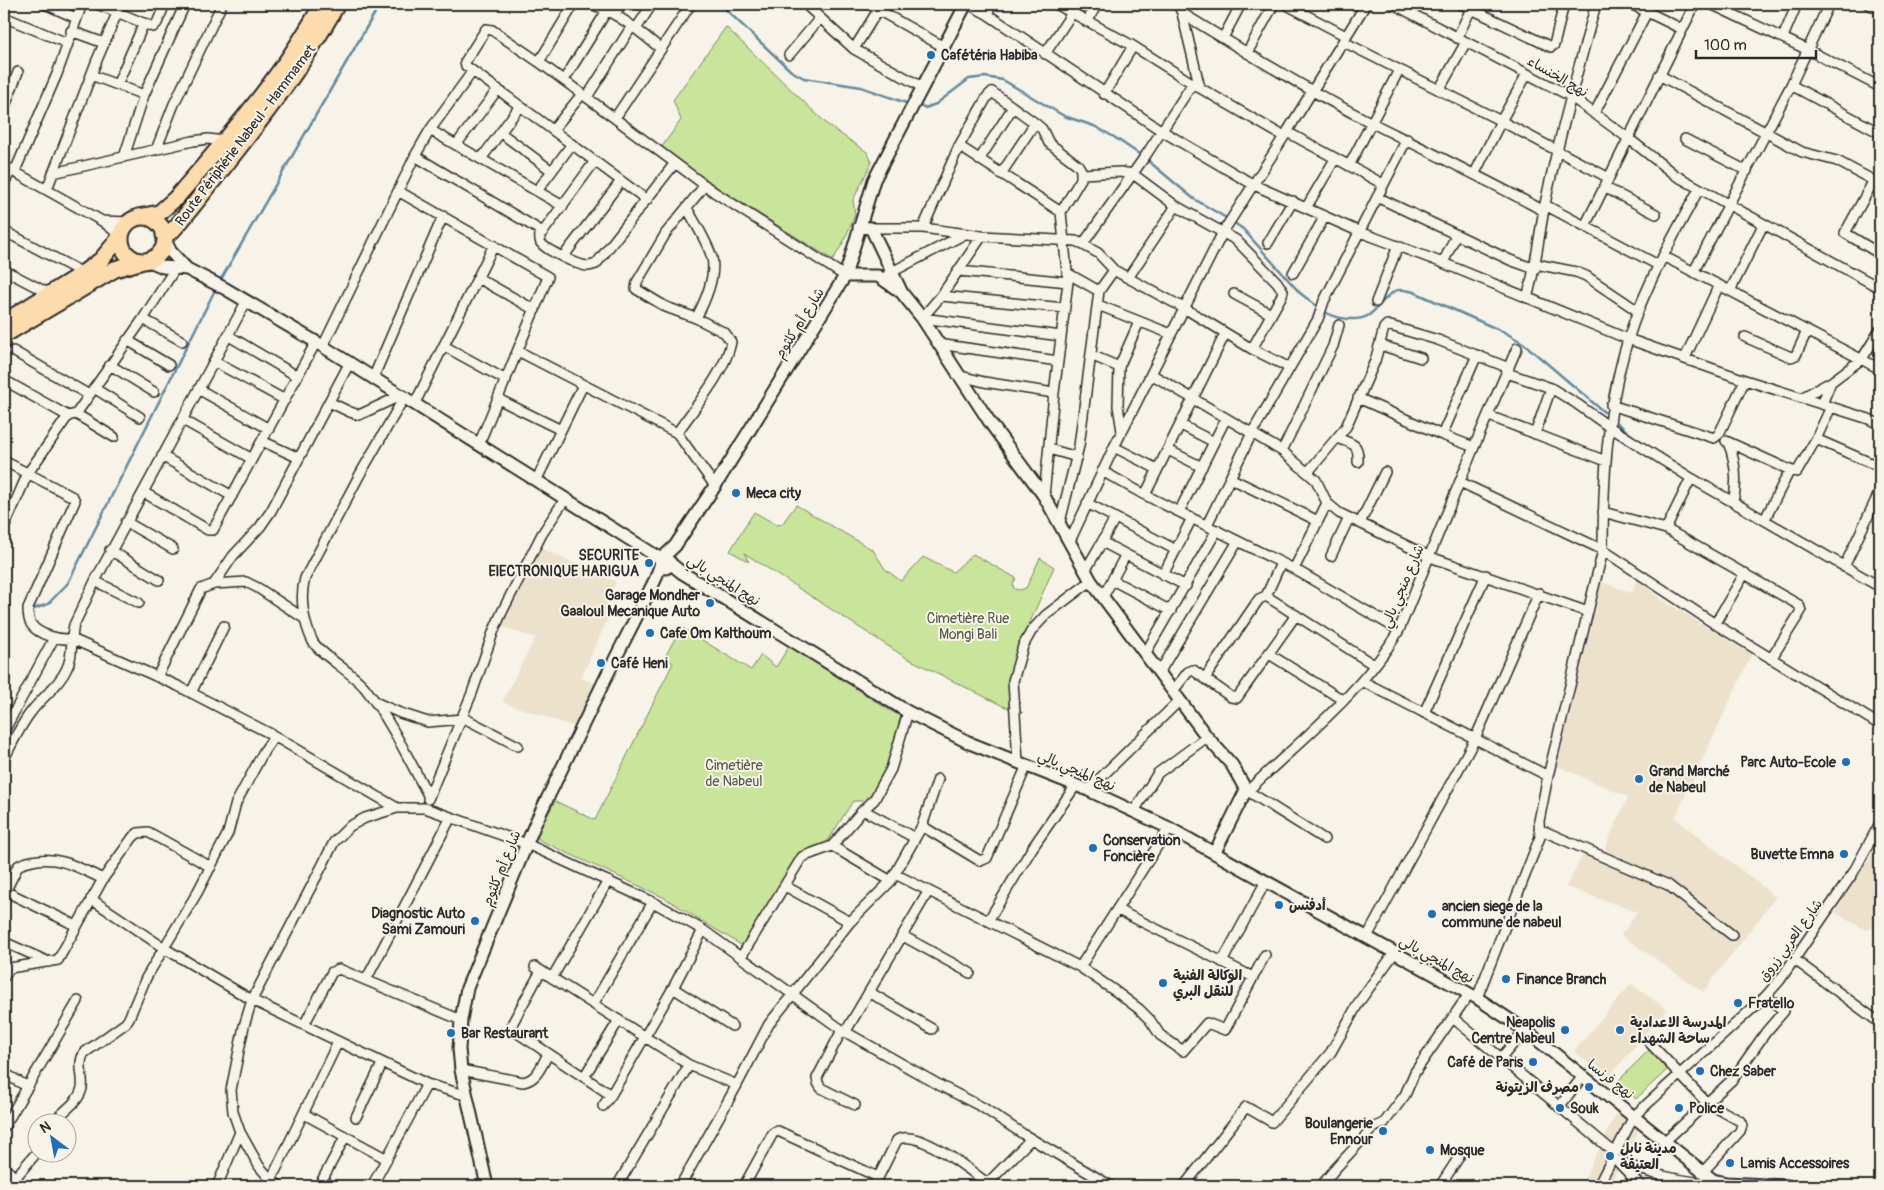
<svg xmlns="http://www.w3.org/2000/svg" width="1884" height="1190" font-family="Pangolin,'Playpen Sans Arabic',sans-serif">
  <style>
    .built { fill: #ece2cc }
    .green { fill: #c9e49b; stroke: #7a8863 }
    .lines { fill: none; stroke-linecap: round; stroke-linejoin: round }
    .stream { stroke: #63899d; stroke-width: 2.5 }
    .minor-casing { stroke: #2b2b2b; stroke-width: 12 }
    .tertiary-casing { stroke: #2b2b2b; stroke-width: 15 }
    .trunk-casing { stroke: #2b2b2b; stroke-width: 19 }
    .minor { stroke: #f7f3e8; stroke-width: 9 }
    .tertiary { stroke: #f7f3e8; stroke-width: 11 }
    .trunk { stroke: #fcdcac; stroke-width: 15 }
    .poi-dot { fill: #1f6fb2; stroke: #f7f3e8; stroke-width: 2 }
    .labels { text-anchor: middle; stroke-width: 4; stroke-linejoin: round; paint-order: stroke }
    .poi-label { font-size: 14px; font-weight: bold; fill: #2b2b2b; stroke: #f7f3e8; text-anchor: start }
    .street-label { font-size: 14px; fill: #2b2b2b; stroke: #f7f3e8 }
    .park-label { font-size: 14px; fill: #525947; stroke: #f7f3e8 }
  </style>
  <rect width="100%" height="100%" fill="#f7f3e8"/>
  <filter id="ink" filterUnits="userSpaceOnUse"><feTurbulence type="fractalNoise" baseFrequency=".02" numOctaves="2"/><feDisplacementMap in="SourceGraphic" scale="10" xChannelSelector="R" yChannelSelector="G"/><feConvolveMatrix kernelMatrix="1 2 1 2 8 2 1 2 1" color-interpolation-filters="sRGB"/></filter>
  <g filter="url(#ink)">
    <!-- built -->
    <path class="built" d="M531,544L616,582L607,605L613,607L581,678L600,685L578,728L502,702L535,638L494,624Z
      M1637,579L1661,599L1752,654L1675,818L1776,897L1703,992L1621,935L1637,912L1566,887L1588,845L1603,852L1628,797L1557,766L1602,582L1632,593Z
      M1880,842V933L1871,928L1865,930L1835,912Z
      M1631,984L1667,1009L1607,1079L1574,1051Z
      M1617,1112L1641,1126L1609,1186H1581Z"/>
    <!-- green -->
    <path class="green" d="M726,27L829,126L867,152L872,162L853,200L855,215L843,243L833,260L718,188L661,148L681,120L673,100Z
      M796,505L873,550L885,569L901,581L923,557L953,572L973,554L1016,578L1013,584L1014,589L1020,590L1026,588L1040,558L1054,567L1027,629L1011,677L1009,705L1023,713L1003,706L905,657L744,553L749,562L730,551L754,512L777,525L782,524Z
      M681,627L751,670L761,655L776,667L790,645L889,710L905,718L887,776L870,797L871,801H853L824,847L802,854L746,948L663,897L539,840L537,834L555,801L595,820L673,663L665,657Z
      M1650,1049L1669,1068L1636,1099L1618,1081Z"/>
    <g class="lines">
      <!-- stream -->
      <path class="stream" d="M720,4L791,71L804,78L861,87L909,104
        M917,105L925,108L936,104L969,79L985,77L1003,80L1064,116L1094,126L1114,137L1142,156
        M1146,159L1194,199L1228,219
        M1233,222L1243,229L1300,293L1319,308
        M220,281L380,4
        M1323,311C1335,318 1356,323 1369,315C1378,308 1385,297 1395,291C1401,288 1408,291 1414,292L1506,333L1523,343L1604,412
        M1615,421L1637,440
        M34,609L48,604L68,583L216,288"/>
      <!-- minor casing -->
      <g class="minor-casing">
        <path id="minor" d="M45,4L76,18
          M97,4L153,27L157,23L165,4
          M591,4C618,13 639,31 661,49
          M805,4L854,49L922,87
          M870,4L878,10L944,47
          M968,4L987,14L1162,131L1254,185L1360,232L1443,263L1628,339L1745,380L1869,419L1880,425
          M1056,4L1133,46L1200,88L1283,136
          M1178,4L1182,13L1200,88
          M1285,4L1346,36
          M1366,4L1287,132L1383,184
          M1393,4L1570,96L1628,138L1675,175L1880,288
          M1461,4L1551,47L1554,45L1564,4
          M1631,4L1682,29
          M1711,4L1808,50L1880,87
          M1868,4L1880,10
          M1182,13C1244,51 1307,90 1372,123C1430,152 1487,180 1544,211
          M615,14L621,4
          M987,14L992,4
          M4,17L67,43
          M1087,22L1097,4
          M636,29L652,4
          M71,31L104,43
          M1783,37L1797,4
          M1223,38L1241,4
          M1457,38L1471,9
          M1344,42L1501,121L1609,178
          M854,49L878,10
          M1247,53L1274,4
          M1045,54L1072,13
          M789,55L820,18
          M539,62L574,4
          M91,75L144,95
          M1659,75L1802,152L1837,161L1880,184
          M564,80L608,9
          M117,85L144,23
          M1791,85L1880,133
          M1439,90L1466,42
          M1104,94L1133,46
          M587,97L632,26
          M4,109L18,72
          M1594,114L1647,12
          M615,118L691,4
          M430,130L563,206
          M553,130L582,94
          M501,133L552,171
          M1685,139L1747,171
          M456,145L498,89
          M959,146L1061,212L1068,282L1054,393L1044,496
          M156,150L174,104L222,4
          M415,156L543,232L595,161
          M124,157L144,95L185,4
          M481,159L520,106
          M979,160L1013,107
          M4,166L102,221L121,236
          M1349,166L1399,70
          M15,171L57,74L82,4
          M53,173L193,141L208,139L224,141
          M1475,173L1501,121L1527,74
          M1001,174L1035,123
          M1082,174L1120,172L1133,174L1176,206L1236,240L1277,282L1283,291L1282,295L1252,349
          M1874,180L1845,233L1875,251H1877L1880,245
          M4,183L12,169
          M1604,187L1656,214
          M47,189L97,60L121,4
          M398,191L548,277L479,444
          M537,191L572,144
          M1377,197L1510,260L1535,269
          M647,200L466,66L465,62L486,29L492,30L539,62L714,192L845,276
          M1545,205L1658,265
          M1306,208L1335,159
          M102,221L129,222
          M1585,226L1695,4
          M871,228H923L982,236L1076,241L1098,253L1114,270L1128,278L1184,308L1252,349L1288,367
          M923,228L959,146L987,97L992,92L1035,123L1042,129L1049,143L1078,165L1081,170V179L1061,212
          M4,231L83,273
          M540,231C540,236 539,240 541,243C546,250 579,266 588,266C591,266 593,265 596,264L675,163
          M1268,243L1293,201
          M1083,244L1146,155L1193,83
          M1663,256L1880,369
          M563,257L621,181
          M1443,263L1456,235
          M1536,264L1576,272L1586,276L1638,311
          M4,270L50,294
          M959,271L1068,282
          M1694,271L1791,85L1829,4
          M1067,273L1099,291
          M1293,273L1325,216
          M888,274L965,234
          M478,278L535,310
          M1128,278L1176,206
          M1730,291L1763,225
          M1234,294L1271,314
          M941,296L1065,308
          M1527,298C1536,267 1539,235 1545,204C1559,136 1578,70 1596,4
          M1376,302L1398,246
          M1098,305L1171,334
          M696,318L666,307L636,289L637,282L666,233L705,185
          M922,318L1061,336
          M922,318L941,296L982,236
          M143,319L182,341
          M229,336L297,376
          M1745,337L1791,357L1796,355L1807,331
          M127,340L169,365
          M938,344L1058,361
          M1380,345L1421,358
          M323,346L415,156L430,130L472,72
          M444,346L506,380
          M13,351L89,395
          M518,351L677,433L715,486
          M1091,355L1119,367L1139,322
          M1685,358L1719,285
          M215,362L285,400
          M110,365L154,392
          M1119,367L1118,406L1122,431
          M1507,373L1551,388L1577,404L1608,426L1691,478L1666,529
          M1151,374L1282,451L1316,480L1327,503L1339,513L1430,557L1588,612
          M957,375L984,382L1054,393
          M374,376L443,216
          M4,380L68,416
          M94,388L140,417
          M200,390L269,429
          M405,396L359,476L305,578C299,598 304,624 313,642C321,655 352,672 365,688C391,721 409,760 429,797
          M1358,398L1442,435L1474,447
          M1801,398L1831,382L1862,359L1880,330
          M498,399L561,430
          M329,402L350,412L359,415L402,395
          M415,403L494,245
          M1822,404L1831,382
          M1611,405L1714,438L1719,434L1745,380
          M76,414L114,437
          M1489,416L1606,461
          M183,420L252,459
          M1181,425L1214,442
          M677,433C694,408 726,371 731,342L725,333L696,318C705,302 716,276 712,258C708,243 695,223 687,208
          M1535,434L1551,388
          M1442,435L1477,355
          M1337,438C1353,444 1359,443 1358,462
          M1816,439L1880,467
          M262,441L299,458
          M1726,441L1790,470L1797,472L1816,439L1831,407
          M1728,442C1736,462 1738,481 1733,502L1880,587
          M1114,447L1157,469
          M1049,449L1077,457
          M1168,450L1202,467
          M1282,451L1333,346L1339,325
          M162,456L232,496
          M4,461L73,497L75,501L28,608C28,613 28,619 31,624C38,635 59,640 72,639L178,686L269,733L397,808
          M1102,471L1145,495L1294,569L1399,630
          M1308,472L1346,427L1375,361L1384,328L1387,325L1438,340L1509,368
          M1230,478L1318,521
          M1691,478L1733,502
          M536,481L583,385
          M1460,482L1603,550L1715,624L1880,725
          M143,492L208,530H213L316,342
          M1145,495L1225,334
          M1087,503L1176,550
          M1179,512L1226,418
          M1603,512L1666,529L1799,605L1801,611L1771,659
          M1765,519L1790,470
          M126,522L173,549
          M1060,522L1079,446L1099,291L1114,270
          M1360,523L1385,472
          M1207,525L1252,433L1318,319L1324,301L1407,139
          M4,528L28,473L68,416L76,414L143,319L176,267
          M1070,541L1114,447L1223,232L1287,132
          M1102,542L1115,518
          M110,550L159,580
          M1331,556L1349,518
          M1844,567L1880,491
          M1294,569L1327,503
          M1085,571L1102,542L1186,586
          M1163,575L1192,518
          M1112,580L1171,611
          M95,581L139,603
          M214,584L246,582L258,588L305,619
          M1266,596L1374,665
          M1103,597L1125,556
          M1715,624L1745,573
          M1145,654L1217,530
          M1269,654L1343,700
          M1159,673L1238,541
          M157,677L201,589L214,584L233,556L260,527L271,511L350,362
          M1205,678L1259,599L1266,596L1281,563
          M1362,681L1548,776
          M1173,691L1188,672L1193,670L1231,697L1237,698L1296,615
          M191,693L224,626
          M375,702L400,713L428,722L462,719
          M1424,713L1486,575
          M462,717L518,746
          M4,731L54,638
          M4,759C12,744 20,726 31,712C42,697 58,687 66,670C74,656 70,640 74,625L95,581L246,302
          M1018,762L1013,681L1023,646L1032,630L1046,615L1091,581
          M1088,790L1180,700
          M428,799L472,693L494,630L502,612L542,534L565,499
          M863,810L915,838
          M1134,811L1158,773L1207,737
          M922,826L980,861L987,858L1027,765
          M1539,829L1668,885L1732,935
          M1324,839L1246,790L1253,786C1302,739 1365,689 1399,630L1474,447L1517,348
          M832,846L891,881
          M895,874L1080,967L1115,991L1139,1009L1150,1020L1160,1035L1183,1051L1207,1023L1225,1030L1265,955
          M785,886L850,922
          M5,891L77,926
          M4,894L18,866C22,863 27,862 32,861C59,855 79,868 103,879
          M91,899L164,948L252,1000L427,1084L465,1095
          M1118,910L1253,977
          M988,921L1033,847L1076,785
          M903,936L970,973
          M1367,937L1475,739L1539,593
          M4,942L49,962
          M741,957L802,857L832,846L863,810L874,800L891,769L908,712
          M1795,960L1880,1023
          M1222,962L1266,881
          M535,967L689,1065L737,1085
          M1080,967L1169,828
          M541,971L512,1024L513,1030L611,1095
          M4,977L10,968L58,960L103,879L133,837L138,833L148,832L211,867
          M552,978L608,881
          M366,980L451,817
          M673,988L732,1026
          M869,992L932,1029
          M1477,998L1540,837L1539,821L1548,776L1603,550C1603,468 1608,388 1638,311C1655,269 1677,229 1699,189
          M594,1003L653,902
          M1453,1018L1615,1153
          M304,1025L332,972L339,969L461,1020
          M842,1030L817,1078L818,1083L821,1088L855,1105
          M846,1031L928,892
          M1648,1041L1706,1102L1740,1121L1742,1125L1740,1131L1703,1172
          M1501,1058L1525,1030
          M461,1070L523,1082C537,1080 542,1065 548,1054
          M4,1073L28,1087
          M584,1077L619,1020
          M603,1106L611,1095L673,988L703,930
          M1559,1107L1583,1076
          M304,1114L387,1159
          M356,1117L382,1064
          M54,1122C62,1111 79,1103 82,1088C84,1076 77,1065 84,1053L126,1023L129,1018L146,978L197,893L228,833L236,803L264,751L274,737
          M4,1127L78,1001
          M1665,1141L1733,1079L1766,1032L1784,1011L1766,996
          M1612,1158C1644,1173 1686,1184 1721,1183
          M1619,1163L1641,1186
          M4,1167L23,1186
          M15,1178L38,1151
          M271,1180L338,1042
          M217,1186L240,1132
          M280,1186L271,1180L259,1166L240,1132L233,1112L231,1090L244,1026L252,1000L321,868L334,842L350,826L365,818L397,808H425L527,844L653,902L703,930L842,1030L941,1086L982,1107L1023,1134L1111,1186
          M319,1186L345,1137
          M372,1186L427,1084
          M617,1186L689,1065
          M680,1186L737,1085L769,1024L850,922L891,881L922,826L938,779
          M744,1186L773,1133L778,1131L878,1177
          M874,1186L897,1140C917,1127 971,1171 987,1183
          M985,1186L1031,1139
          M1184,1186L1246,1107L1272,1122L1331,1052L1359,1002L1395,952
          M1321,1186L1335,1169L1373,1128L1384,1123L1405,1095L1415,1072L1469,994
          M1440,1186L1459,1157
          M1598,1186L1634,1116L1766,996L1780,980L1853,873L1880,823"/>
      </g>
      <!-- tertiary casing -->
      <g class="tertiary-casing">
        <path id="tertiary" d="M859,227L871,228L902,293L922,318L991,424L1044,496L1091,581L1207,737L1232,765L1246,790L1215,852
          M165,240L171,252L187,269
          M147,260L163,267L187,269L224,288L316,342L661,559
          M845,276H878L901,292
          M664,558L670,562L669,566L666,568L660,566L661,559L675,546L715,486L845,276L874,180L966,4
          M670,563L681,572L908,712L972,744L1088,790L1169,828L1477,998L1525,1030L1713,1180L1726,1183L1788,1186
          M487,1186L461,1070L459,1049L461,1020L467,988L535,824L608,673L655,580L660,566"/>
      </g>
      <!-- trunk casing -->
      <g class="trunk-casing">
        <path id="trunk" d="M138,217L159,213L176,198C229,136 283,76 322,4
          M121 239a22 22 0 1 1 44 0a22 22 0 1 1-44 0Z
          M164,235L172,231L181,221C236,151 295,82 337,4
          M4,322L83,273L101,260L121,236
          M4,335L115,269L143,261"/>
      </g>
      <!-- minor -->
      <use href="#minor" class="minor"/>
      <!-- tertiary -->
      <use href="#tertiary" class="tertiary"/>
      <!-- trunk -->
      <use href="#trunk" class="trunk"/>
    </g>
  </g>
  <!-- markers -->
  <g class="poi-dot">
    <circle cx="931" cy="55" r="5"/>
    <circle cx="736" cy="493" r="5"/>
    <circle cx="649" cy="563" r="5"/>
    <circle cx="710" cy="603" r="5"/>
    <circle cx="650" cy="633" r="5"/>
    <circle cx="601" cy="663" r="5"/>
    <circle cx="1846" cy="762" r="5"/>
    <circle cx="1639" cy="779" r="5"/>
    <circle cx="1093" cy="848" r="5"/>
    <circle cx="1844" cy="854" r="5"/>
    <circle cx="1279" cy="905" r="5"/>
    <circle cx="1432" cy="914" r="5"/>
    <circle cx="475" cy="921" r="5"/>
    <circle cx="1506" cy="979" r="5"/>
    <circle cx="1163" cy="983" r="5"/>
    <circle cx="1738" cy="1003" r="5"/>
    <circle cx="1565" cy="1030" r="5"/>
    <circle cx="1620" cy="1030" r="5"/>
    <circle cx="451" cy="1033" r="5"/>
    <circle cx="1533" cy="1062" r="5"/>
    <circle cx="1700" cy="1071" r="5"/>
    <circle cx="1589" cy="1087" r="5"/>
    <circle cx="1560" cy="1108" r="5"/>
    <circle cx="1679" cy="1108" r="5"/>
    <circle cx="1383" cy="1131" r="5"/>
    <circle cx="1430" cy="1150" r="5"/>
    <circle cx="1610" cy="1156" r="5"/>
    <circle cx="1730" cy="1163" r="5"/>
  </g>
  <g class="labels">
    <!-- poi labels -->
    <g class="poi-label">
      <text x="941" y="60">Cafétéria Habiba</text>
      <text x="746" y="498">Meca city</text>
      <text x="639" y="560" text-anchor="end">SECURITE<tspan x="639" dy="16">ElECTRONIQUE HARIGUA</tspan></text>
      <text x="700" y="600" text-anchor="end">Garage Mondher<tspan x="700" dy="16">Gaaloul Mecanique Auto</tspan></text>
      <text x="660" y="638">Cafe Om Kalthoum</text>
      <text x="611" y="668">Café Heni</text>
      <text x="1836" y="767" text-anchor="end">Parc Auto-Ecole</text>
      <text x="1649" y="776">Grand Marché<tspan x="1649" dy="16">de Nabeul</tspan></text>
      <text x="1103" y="845">Conservation<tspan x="1103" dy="16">Foncière</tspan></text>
      <text x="1834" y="859" text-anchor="end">Buvette Emna</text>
      <text x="1289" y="910">أدفنس</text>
      <text x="1442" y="911">ancien siege de la<tspan x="1442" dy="16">commune de nabeul</tspan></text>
      <text x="465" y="918" text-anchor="end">Diagnostic Auto<tspan x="465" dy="16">Sami Zamouri</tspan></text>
      <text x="1173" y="980">الوكالة الفنية<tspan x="1173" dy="16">للنقل البري</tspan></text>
      <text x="1516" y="984">Finance Branch</text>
      <text x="1748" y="1008">Fratello</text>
      <text x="1555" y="1027" text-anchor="end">Neapolis<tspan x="1555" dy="16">Centre Nabeul</tspan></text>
      <text x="1630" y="1027">المدرسة الاعدادية<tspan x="1630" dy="16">ساحة الشهداء</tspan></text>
      <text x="461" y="1038">Bar Restaurant</text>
      <text x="1523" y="1067" text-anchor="end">Café de Paris</text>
      <text x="1710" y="1076">Chez Saber</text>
      <text x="1579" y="1092" text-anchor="end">مصرف الزيتونة</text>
      <text x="1570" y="1113">Souk</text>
      <text x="1689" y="1113">Police</text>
      <text x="1373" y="1128" text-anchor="end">Boulangerie<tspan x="1373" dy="16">Ennour</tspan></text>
      <text x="1620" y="1153">مدينة نابل<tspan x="1620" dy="16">العتيقة</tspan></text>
      <text x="1440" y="1155">Mosque</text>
      <text x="1740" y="1168">Lamis Accessoires</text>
    </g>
    <!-- street labels -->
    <g class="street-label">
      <text transform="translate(1558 76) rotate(30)" y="5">نهج الخنساء</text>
      <text transform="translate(245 135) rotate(-53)" y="5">Route Périphérie Nabeul - Hammamet</text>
      <text transform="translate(799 323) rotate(-58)" y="5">شارع أم كلثوم</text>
      <text transform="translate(724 580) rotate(32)" y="5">نهج المنجي بالي</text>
      <text transform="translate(1402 586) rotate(-67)" y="5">شارع منجي بالي</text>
      <text transform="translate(1077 770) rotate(23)" y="5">نهج المنجي بالي</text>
      <text transform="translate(501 868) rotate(-68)" y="5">شارع أم كلثوم</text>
      <text transform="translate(1790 940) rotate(-54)" y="5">شارع العربي زروق</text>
      <text transform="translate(1437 959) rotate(29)" y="5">نهج المنجي بالي</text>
      <text transform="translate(1611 1079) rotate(38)" y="5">نهج فرنسا</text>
    </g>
    <!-- park labels -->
    <g class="park-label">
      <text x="968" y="623">Cimetière Rue<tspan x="968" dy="16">Mongi Bali</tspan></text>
      <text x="734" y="770">Cimetière<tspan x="734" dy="16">de Nabeul</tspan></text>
    </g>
  </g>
  <!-- margin -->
  <rect width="1884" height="1190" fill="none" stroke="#f7f3e8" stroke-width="20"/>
  <rect x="10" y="10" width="1864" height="1170" fill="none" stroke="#2b2b2b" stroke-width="2" filter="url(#ink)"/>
  <!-- north arrow -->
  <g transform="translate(52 1138) rotate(328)"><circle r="24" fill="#f7f3e8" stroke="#a5a39c"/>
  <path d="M0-4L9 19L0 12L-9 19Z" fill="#1f6fb2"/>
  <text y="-8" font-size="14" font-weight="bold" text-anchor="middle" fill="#2b2b2b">N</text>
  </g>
  <!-- scale -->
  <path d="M1696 50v8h120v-8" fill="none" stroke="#2b2b2b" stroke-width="2.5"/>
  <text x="1704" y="50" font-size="15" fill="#2b2b2b" stroke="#f7f3e8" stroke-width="4" paint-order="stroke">100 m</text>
</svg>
